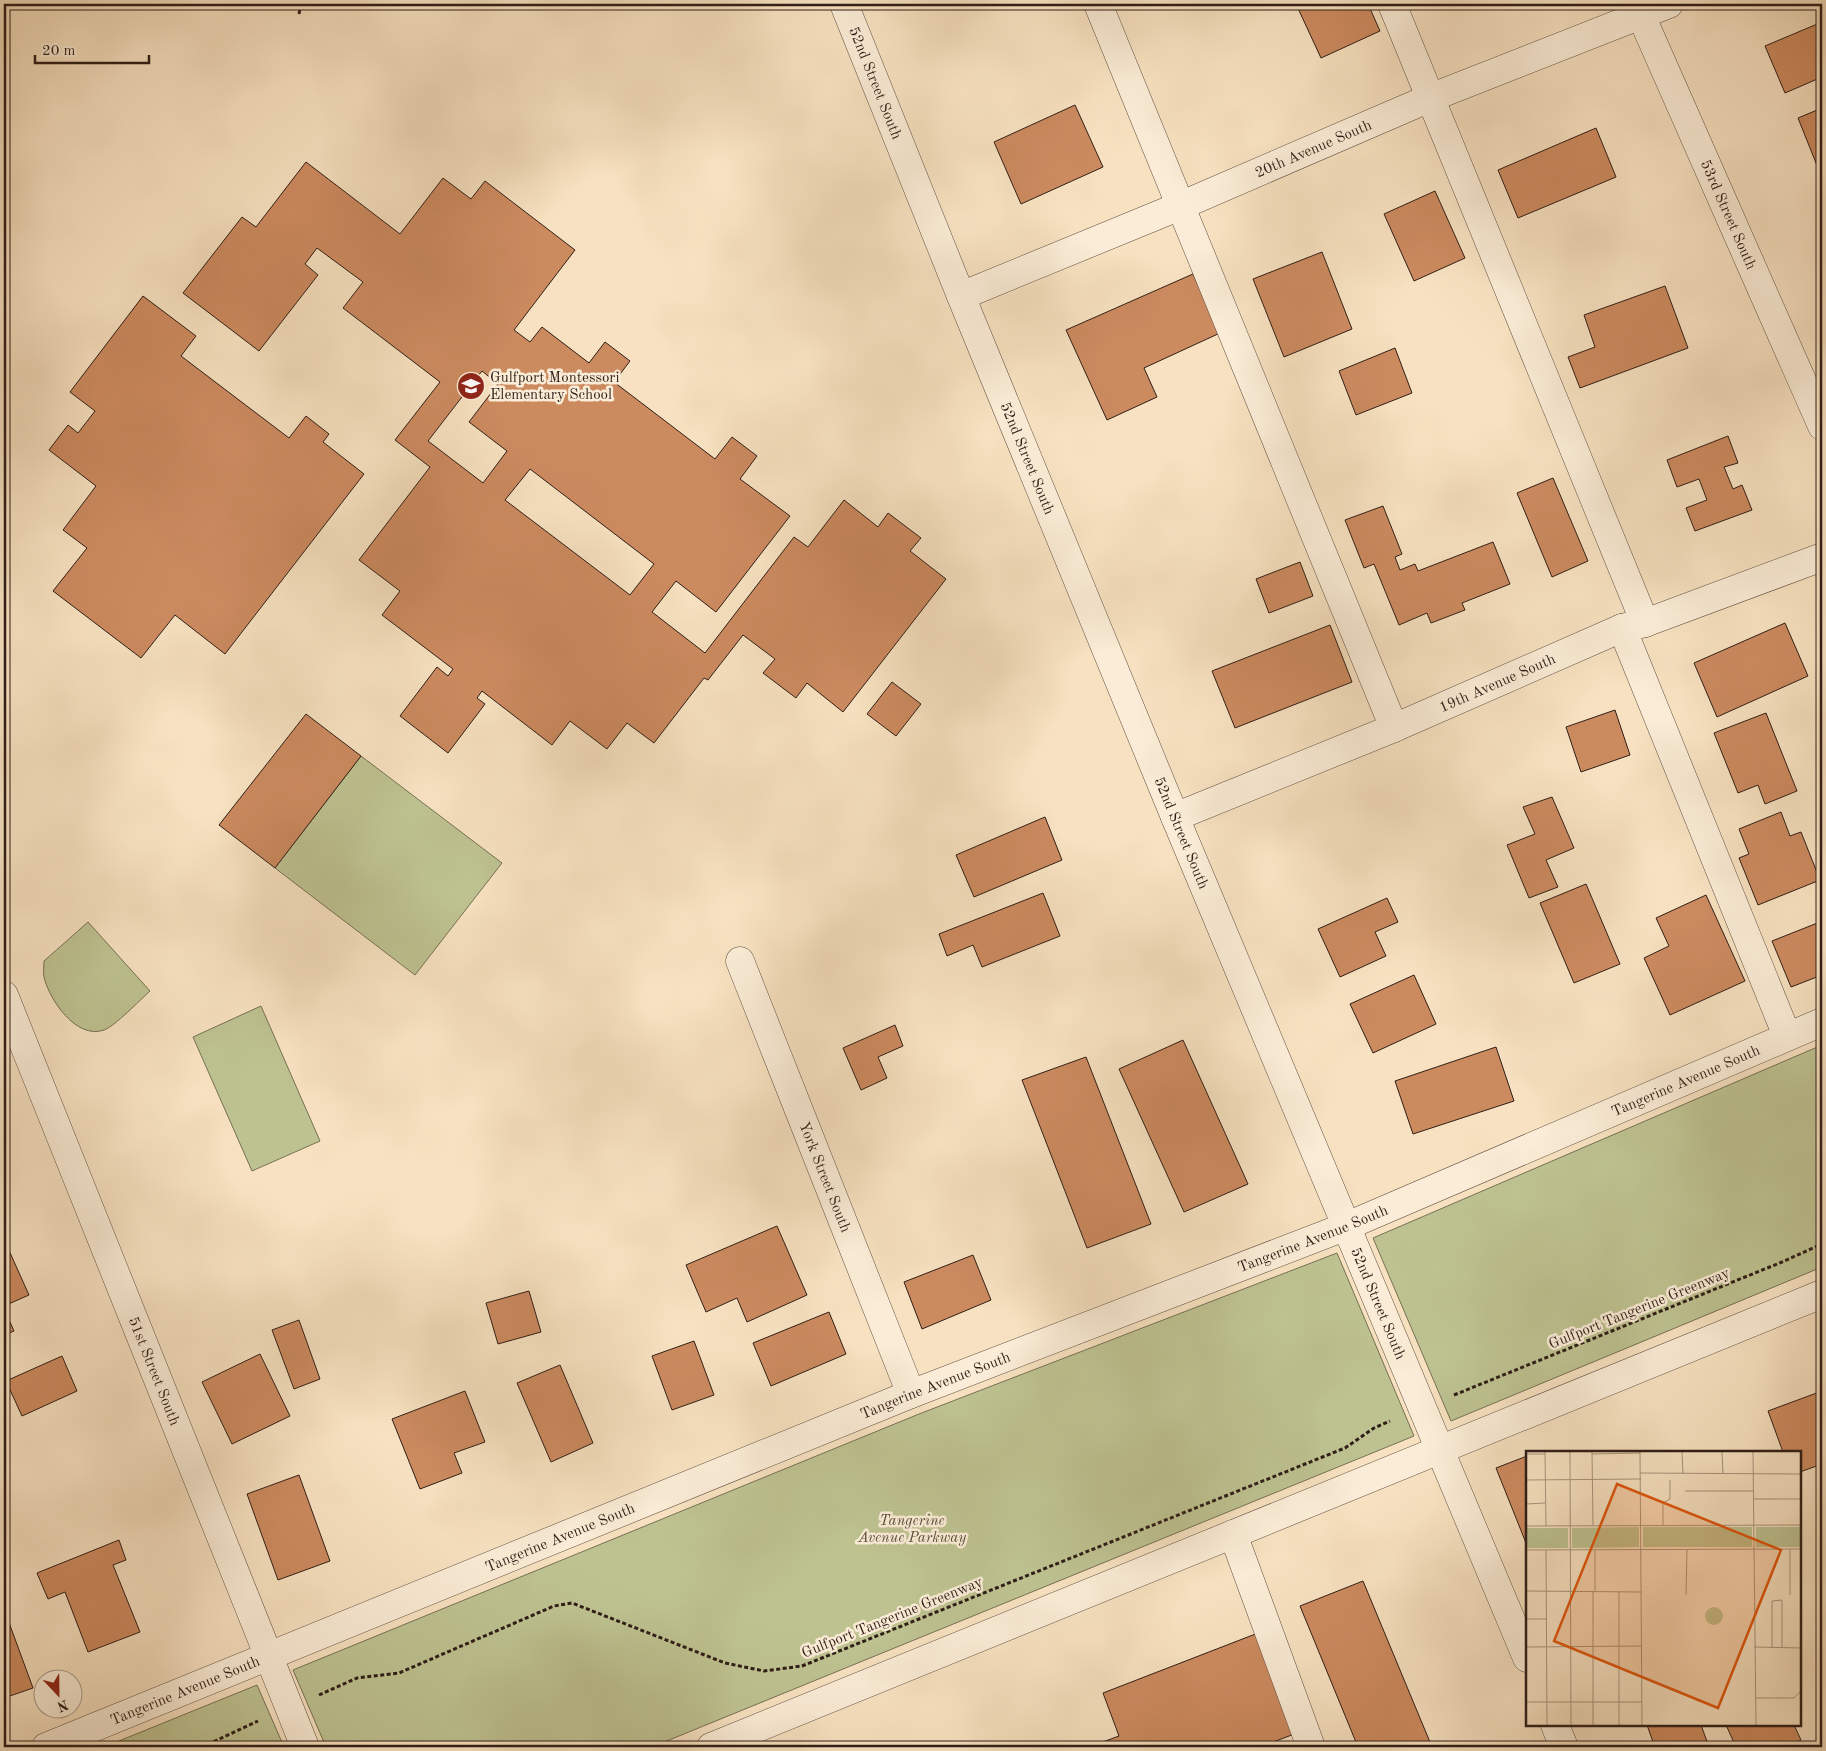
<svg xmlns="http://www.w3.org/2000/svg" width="1826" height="1751" font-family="'Old Standard TT',serif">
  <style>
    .green { fill: #bec291; stroke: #767054 }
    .building { fill: #cc8a5f; stroke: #2f1e18; fill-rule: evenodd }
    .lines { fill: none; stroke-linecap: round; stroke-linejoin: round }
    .minor-casing { stroke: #614f42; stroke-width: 29 }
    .path { stroke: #2f1e18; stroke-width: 3; stroke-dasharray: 4 2.5; stroke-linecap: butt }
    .minor { stroke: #faecd6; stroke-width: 28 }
    .labels { text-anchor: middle; stroke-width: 5; stroke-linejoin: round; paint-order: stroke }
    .street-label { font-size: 15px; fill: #2f1e18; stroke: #faecd6 }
    .poi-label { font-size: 15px; fill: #2f1e18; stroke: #faecd6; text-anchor: start }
    .park-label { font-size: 15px; font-style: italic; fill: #5a4f3c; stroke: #faecd6 }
    .inset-road { fill: none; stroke: #a7937d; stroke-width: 1 }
    .view { fill: #df560d; fill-opacity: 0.15; stroke: #df560d; stroke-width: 2.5 }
    .inset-edge { fill: none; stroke: #2f1e18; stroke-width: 2.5 }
  </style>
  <rect width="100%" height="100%" fill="#f7e1c0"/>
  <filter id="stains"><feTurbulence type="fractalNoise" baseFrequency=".004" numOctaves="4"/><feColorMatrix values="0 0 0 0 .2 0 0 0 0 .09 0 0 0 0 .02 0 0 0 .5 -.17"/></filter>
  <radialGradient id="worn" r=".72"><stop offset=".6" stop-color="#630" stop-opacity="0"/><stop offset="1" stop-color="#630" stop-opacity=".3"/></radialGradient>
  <!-- green -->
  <path class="green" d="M361,756L502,863L415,975L275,868Z
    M88,922L150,991C141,999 114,1027 104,1030C76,1040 49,999 44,977C43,972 44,966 44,961Z
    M261,1006L320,1141L252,1171L193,1037Z
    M1822,1045V1267L1451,1421L1373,1238Z
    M1337,1253L1414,1436L652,1747H326L293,1670L919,1414Z
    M257,1685L284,1747H104Z"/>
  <!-- building -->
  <path class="building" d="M1296,4H1368L1380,31L1321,58Z
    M1822,22V77L1785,93L1765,46Z
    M1075,105L1103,167L1021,204L994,142Z
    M1822,108V178L1798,118Z
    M1596,128L1616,177L1518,218L1498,170Z
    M306,162L400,234L443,178L471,199L485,181L575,250L514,330L530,342L542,327L589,363L605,342L630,361L614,382L715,459L732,437L757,456L740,479L790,516L716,612L676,581L652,612L705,653L794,537L808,547L844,500L878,527L888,513L921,538L910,551L946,579L843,712L807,683L796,698L763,673L775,659L743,635L708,680L704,678L654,743L627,723L607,749L570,721L552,745L482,691L477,698L485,704L448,753L400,716L437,667L448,676L453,669L382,615L400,591L359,560L430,467L395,440L440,382L343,308L363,282L317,248L305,264L318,275L259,351L183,293L242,217L256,227ZM482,371L498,384L469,422L507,451L483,483L428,441ZM530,469L654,564L630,595L505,500Z
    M1435,191L1465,258L1414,281L1384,214Z
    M1322,252L1352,329L1284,357L1253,279Z
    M1193,274L1220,333L1144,368L1157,397L1107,420L1066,330Z
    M1665,286L1688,348L1580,388L1568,357L1595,347L1584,315Z
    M143,296L196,336L181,356L289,438L306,416L329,434L323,442L364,474L225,654L175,615L141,658L53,591L87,548L63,530L96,486L49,450L68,425L78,433L95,411L70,392Z
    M1395,348L1412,393L1356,415L1339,371Z
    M1728,436L1738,463L1724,467L1733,489L1742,485L1752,510L1695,531L1686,508L1707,500L1699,479L1677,487L1667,460Z
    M1553,478L1588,561L1552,577L1517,493Z
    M1383,506L1402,554L1395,557L1400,570L1415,564L1418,571L1493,542L1510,584L1462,603L1465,610L1431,623L1427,613L1399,625L1374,564L1364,568L1345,520Z
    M1300,562L1313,596L1269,613L1256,579Z
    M1785,623L1808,676L1717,717L1694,663Z
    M1330,625L1352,682L1235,728L1212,671Z
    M892,682L921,704L896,736L867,714Z
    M1615,710L1630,755L1581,772L1566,727Z
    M1766,713L1797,791L1765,804L1758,785L1738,793L1714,733Z
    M306,714L361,756L275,868L219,825Z
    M1552,797L1574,848L1546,860L1558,887L1529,898L1507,845L1535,834L1523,807Z
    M1781,812L1790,836L1801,832L1820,880L1758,905L1739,858L1749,854L1739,829Z
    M1045,817L1062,860L974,897L956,855Z
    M1586,884L1620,964L1574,983L1540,903Z
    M1043,893L1060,936L982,967L973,945L947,956L939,934Z
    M1706,895L1745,981L1670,1015L1644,958L1669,946L1656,918Z
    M1387,898L1398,922L1375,932L1386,956L1340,977L1318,929Z
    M1820,922L1822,975L1791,987L1772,941Z
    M1414,975L1436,1024L1373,1053L1350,1004Z
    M895,1025L903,1046L878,1057L887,1078L861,1090L843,1048Z
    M1183,1040L1248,1184L1184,1212L1119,1069Z
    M1496,1047L1514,1101L1413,1134L1395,1081Z
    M1086,1057L1151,1224L1087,1248L1022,1080Z
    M777,1226L807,1295L747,1322L737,1298L706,1312L686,1265Z
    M7,1246L29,1295L4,1306V1248Z
    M973,1255L991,1300L922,1329L904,1282Z
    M529,1291L541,1332L498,1344L486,1303Z
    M4,1309L14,1331L4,1335Z
    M829,1312L846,1354L771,1386L753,1343Z
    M299,1320L320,1379L294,1389L272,1330Z
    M694,1341L714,1395L672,1410L652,1356Z
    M260,1354L290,1416L232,1444L202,1382Z
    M62,1356L77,1391L22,1416L6,1381Z
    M560,1365L593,1443L551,1462L517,1383Z
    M465,1391L485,1442L454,1453L462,1473L420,1489L392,1419Z
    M1822,1391V1464L1800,1472V1452H1783L1768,1411Z
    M1527,1456V1543H1526L1496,1468Z
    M299,1475L330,1561L278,1580L247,1494Z
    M119,1540L126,1560L113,1565L140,1632L88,1652L65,1592L48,1599L37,1573Z
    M1363,1581L1432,1747H1358L1300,1606Z
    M4,1609L33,1688L4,1698Z
    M1258,1633L1297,1733L1260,1747H1089L1119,1736L1103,1693Z
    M1647,1725H1701L1709,1747H1640L1653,1742Z
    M1726,1725H1794L1801,1740L1785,1747H1736Z"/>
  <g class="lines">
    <!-- minor casing -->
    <g class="minor-casing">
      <g id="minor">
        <path id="s1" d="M844,4L961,296L1175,817L1527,1658"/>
        <path d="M1098,4L1394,728"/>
        <path d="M1392,4L1645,623"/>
        <path id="s2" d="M1636,4L1822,426"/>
        <path id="s3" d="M961,296L1180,206L1430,98L1669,4"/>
        <path d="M1622,628L1787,1036"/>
        <path id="s4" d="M1175,817L1394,728L1622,628L1645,623L1822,557"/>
        <path id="s5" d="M740,961L911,1394"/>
        <path id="s6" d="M4,995L305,1747"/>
        <path d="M1233,1534L1311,1747"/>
        <path d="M1555,1725L1564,1747"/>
        <path id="s7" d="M46,1747L911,1394L1347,1226L1822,1022"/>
        <path d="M711,1747L1822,1294"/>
      </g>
    </g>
    <!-- path -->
    <path class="path" d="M299,14L301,4
      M1454,1395L1782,1262L1822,1244
      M319,1695L357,1678L399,1673L554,1606L572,1603L725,1663L764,1671L802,1666L1345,1448L1374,1428L1390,1421
      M202,1747L258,1721"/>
    <!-- minor -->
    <use href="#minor" class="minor"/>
  </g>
  <!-- icons -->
  <defs>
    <g id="school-disc" transform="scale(1.4375)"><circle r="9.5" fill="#8f2418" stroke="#faecd6"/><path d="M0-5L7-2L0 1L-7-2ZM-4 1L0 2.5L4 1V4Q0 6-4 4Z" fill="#fff"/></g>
  </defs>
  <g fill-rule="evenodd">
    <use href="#school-disc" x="471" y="386"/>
  </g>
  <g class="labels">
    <!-- street labels -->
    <g class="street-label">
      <text dy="5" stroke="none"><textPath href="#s1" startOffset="85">52nd Street South</textPath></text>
      <text dy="5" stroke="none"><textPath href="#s3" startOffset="382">20th Avenue South</textPath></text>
      <text dy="5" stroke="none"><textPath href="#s2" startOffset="230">53rd Street South</textPath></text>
      <text dy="5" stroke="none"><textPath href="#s1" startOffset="490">52nd Street South</textPath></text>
      <text dy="5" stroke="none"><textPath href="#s4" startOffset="349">19th Avenue South</textPath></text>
      <text dy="5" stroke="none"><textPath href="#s1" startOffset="895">52nd Street South</textPath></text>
      <text dy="5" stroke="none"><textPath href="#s7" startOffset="1770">Tangerine Avenue South</textPath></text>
      <text dy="5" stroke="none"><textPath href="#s5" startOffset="232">York Street South</textPath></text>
      <text dy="5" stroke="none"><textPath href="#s7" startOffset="1365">Tangerine Avenue South</textPath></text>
      <text dy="5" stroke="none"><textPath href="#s1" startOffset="1405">52nd Street South</textPath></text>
      <text transform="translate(1639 1308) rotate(-22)" y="5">Gulfport Tangerine Greenway</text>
      <text dy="5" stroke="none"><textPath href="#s6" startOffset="405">51st Street South</textPath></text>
      <text dy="5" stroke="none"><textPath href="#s7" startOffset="960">Tangerine Avenue South</textPath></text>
      <text dy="5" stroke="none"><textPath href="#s7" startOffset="555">Tangerine Avenue South</textPath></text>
      <text transform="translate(892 1617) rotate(-22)" y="5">Gulfport Tangerine Greenway</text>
      <text dy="5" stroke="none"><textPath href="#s7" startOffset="150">Tangerine Avenue South</textPath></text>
    </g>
    <!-- poi labels -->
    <g class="poi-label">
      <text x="490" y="382">Gulfport Montessori<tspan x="490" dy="17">Elementary School</tspan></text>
    </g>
    <!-- park labels -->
    <g class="park-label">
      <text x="912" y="1525">Tangerine<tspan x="912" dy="17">Avenue Parkway</tspan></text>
    </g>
  </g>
  <!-- overview -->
  <g transform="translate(1526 1451)">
    <rect width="275" height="275" fill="#f7e1c0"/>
    <path d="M113,76V96L46,97V77ZM117,76H226V96H117ZM230,76H275V96H230ZM0,77H42V97H0ZM179 165a9 9 0 1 1 18 0a9 9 0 1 1-18 0Z" fill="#bec291"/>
    <path class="inset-road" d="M19,1L20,75M44,1L45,274M66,1L67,74M114,1L116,274M156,1L157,22M196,1L197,23M227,1L230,274M0,3H19M66,3L114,2M114,22L275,23M0,29L115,28M159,40H227M227,48H275M0,53L19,52M137,74V52L144,48V29M0,75L275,74M264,98V144M0,99L275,98M20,99L21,274M0,140L116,141M67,141V274M69,141V99M93,141V274M160,144L161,98M0,168H21M0,196L116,195M228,196L275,197M246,196V150L256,149V197M229,247H268L275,240M0,251H116"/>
    <path class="view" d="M91,33L255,99L192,257L28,190Z"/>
    <rect width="275" height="275" class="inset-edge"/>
  </g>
  <!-- margin -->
  <rect width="1826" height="1751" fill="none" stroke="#f7e1c0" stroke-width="20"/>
  <rect x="5" y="5" width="1816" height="1741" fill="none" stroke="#2f1e18" stroke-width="2.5"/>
  <rect x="10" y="10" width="1806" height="1731" fill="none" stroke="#2f1e18"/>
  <!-- north arrow -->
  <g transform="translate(58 1694) rotate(158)"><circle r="24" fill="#faecd6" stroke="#a99a8a"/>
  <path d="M0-4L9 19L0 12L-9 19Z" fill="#8f2418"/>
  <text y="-8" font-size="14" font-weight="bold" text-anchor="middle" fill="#2f1e18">N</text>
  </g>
  <!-- scale -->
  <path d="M35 55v8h114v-8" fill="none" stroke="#2f1e18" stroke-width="2.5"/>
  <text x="42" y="55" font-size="15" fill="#2f1e18" stroke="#faecd6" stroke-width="4" paint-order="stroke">20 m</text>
  <rect width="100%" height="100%" filter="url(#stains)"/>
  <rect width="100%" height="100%" fill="url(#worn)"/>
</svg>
